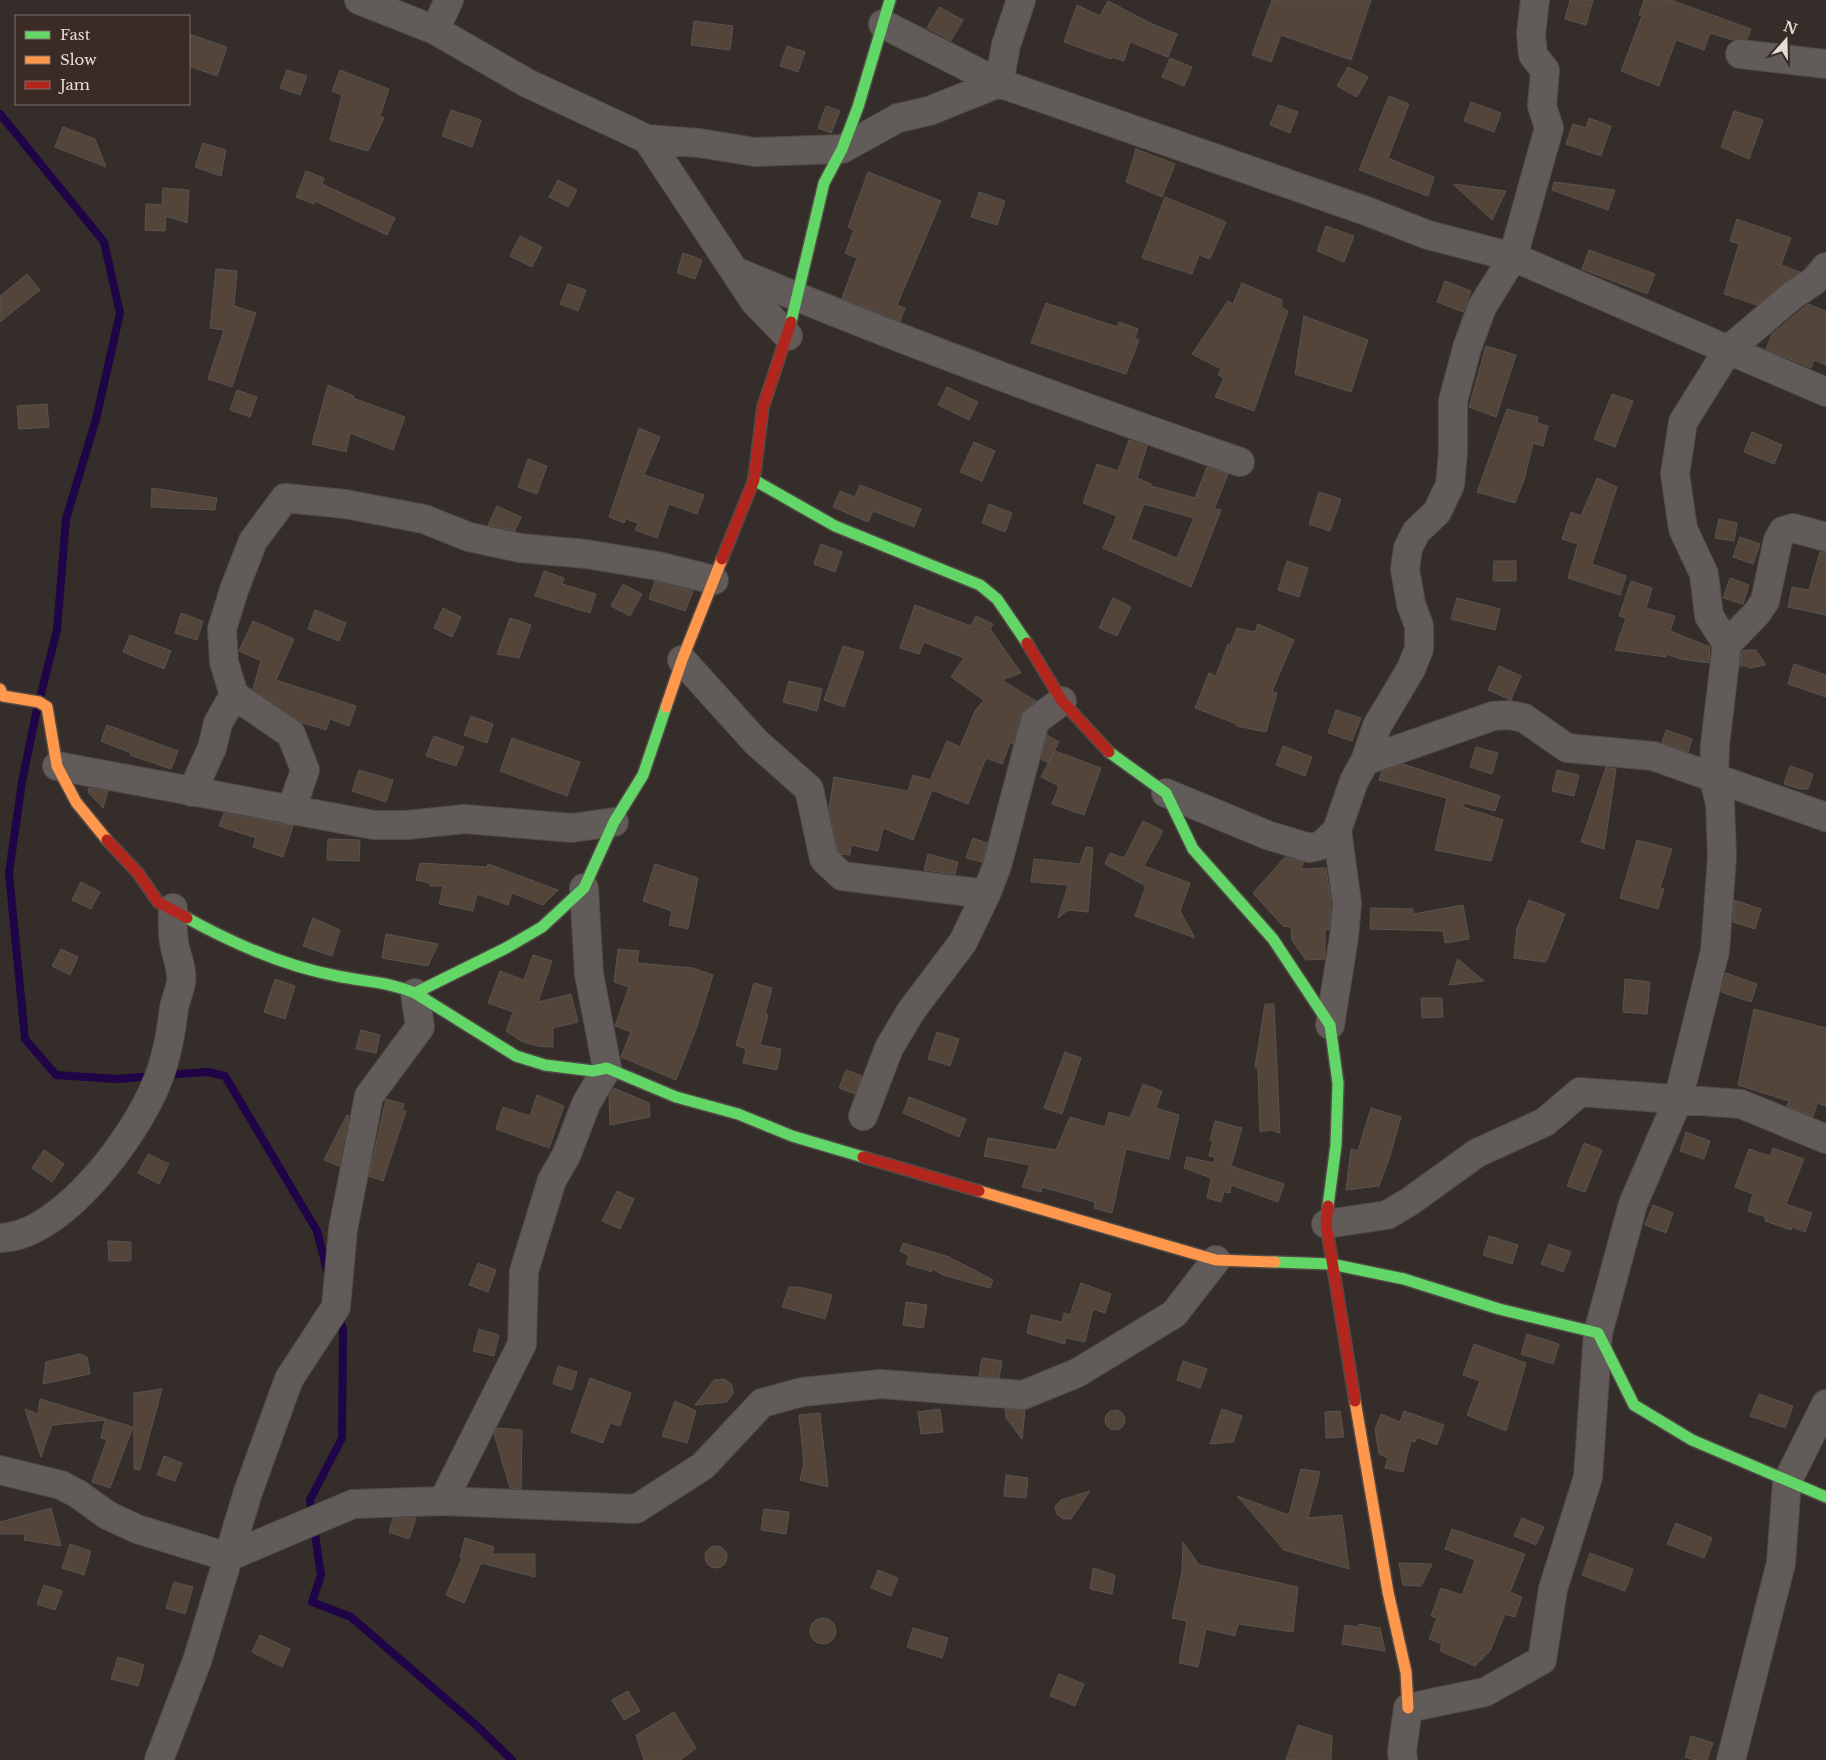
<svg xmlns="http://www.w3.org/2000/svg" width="1826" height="1760" font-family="'Libre Baskerville',serif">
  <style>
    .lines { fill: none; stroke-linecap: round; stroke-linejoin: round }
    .stream { stroke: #1f0448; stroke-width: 8 }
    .building { fill: #53453a; stroke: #59534f; fill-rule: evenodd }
    .street-casing { stroke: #514a46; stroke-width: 30 }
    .fast-casing { stroke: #514a46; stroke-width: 14 }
    .slow-casing { stroke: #514a46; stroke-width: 14 }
    .jam-casing { stroke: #514a46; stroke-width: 14 }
    .street { stroke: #615c59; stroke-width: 28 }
    .fast { stroke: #63d668; stroke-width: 11 }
    .slow { stroke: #ff974d; stroke-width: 11 }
    .jam { stroke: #b3261e; stroke-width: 11 }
  </style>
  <rect width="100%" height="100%" fill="#352d29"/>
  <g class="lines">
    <!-- stream -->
    <path class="stream" d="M0,114L104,242L120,313L96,419L66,519L57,630L40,698
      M37,709L22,782L9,873L25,1039L56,1075L117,1079L153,1076
      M165,1075L208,1072L225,1076L317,1231L328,1274
      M338,1314L343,1329L342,1438L310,1500L321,1575L312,1602L351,1617L476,1725L512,1760"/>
  </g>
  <!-- building -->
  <path class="building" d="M1272,0H1371L1351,60L1281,35L1271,62L1252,55Z
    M1570,0H1593L1586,25L1565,19Z
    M1644,0H1671L1751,29L1747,39L1733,40L1710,33L1704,50L1676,40L1659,86L1621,71L1642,16L1639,15Z
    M1108,1L1150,23L1177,34L1168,57L1130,42L1124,61L1112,57L1111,59L1064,42L1077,5L1100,16Z
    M939,7L963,20L951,41L927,28Z
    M694,21L733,26L730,50L691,45Z
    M189,34L227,47L217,76L189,66Z
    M787,46L805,52L798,72L780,66Z
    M1170,58L1192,67L1184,86L1162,77Z
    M1348,67L1368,77L1357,97L1337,86Z
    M287,70L307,76L300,95L280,88Z
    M340,70L389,89L380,116L384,118L368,151L330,140L342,95L332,91Z
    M1389,96L1409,104L1388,158L1434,177L1428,196L1359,170Z
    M1471,102L1501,113L1494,132L1464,121Z
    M1278,105L1298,112L1290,133L1270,125Z
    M826,106L840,111L831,133L818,128Z
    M451,110L481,120L472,147L442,136Z
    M1734,111L1763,120L1749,159L1721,147Z
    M1589,118L1611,126L1601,156L1566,144L1573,124L1586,128Z
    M63,127L95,139L106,167L55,147Z
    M203,143L226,150L221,176L195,167Z
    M1136,149L1175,164L1162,197L1126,182Z
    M306,171L324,178L322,184L395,218L387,235L315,201L314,204L296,197Z
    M868,172L941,201L897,305L905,308L900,321L842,298L857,258L845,253L854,230L848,227Z
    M558,180L577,190L568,207L549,197Z
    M1554,182L1615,190L1608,210L1552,190Z
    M1453,184L1506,191L1492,220Z
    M163,188L189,190L187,223L166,216L165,231L145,230L146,204L162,205Z
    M979,192L1005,201L997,225L971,217Z
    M1165,197L1226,222L1210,259L1199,255L1192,274L1142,258Z
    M1737,219L1791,238L1781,265L1800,272L1757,305L1724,294L1739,244L1730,241Z
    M1326,226L1354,236L1344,262L1317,251Z
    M520,236L542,247L532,267L510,256Z
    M1589,250L1655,274L1647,294L1582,269Z
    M683,253L702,260L695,279L677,273Z
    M216,269L237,271L234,306L256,313L232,387L208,379L224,330L210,328Z
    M27,274L40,290L0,322V296Z
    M1445,281L1471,291L1463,312L1437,302Z
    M1242,283L1282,300V308L1288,311L1254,411L1215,397L1224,378L1218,375L1221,369L1192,354L1228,301L1233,304Z
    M568,284L586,290L578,311L560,304Z
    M1046,303L1117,327L1119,322L1138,329L1135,338L1139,340L1126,374L1031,343Z
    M1808,304L1826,311V365L1814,360L1811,368L1766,349L1772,334Z
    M1304,316L1368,340L1351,392L1295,374Z
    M1486,346L1516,355L1496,417L1469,407Z
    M328,385L354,396L353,398L405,417L393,450L350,433L346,452L312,444Z
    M947,387L978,402L969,420L938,405Z
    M237,390L257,397L250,417L230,410Z
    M1612,394L1633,401L1615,447L1594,439Z
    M47,404L49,427L19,429L17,406Z
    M1507,409L1538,417L1537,423L1548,426L1543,446L1533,443L1524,480L1515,503L1477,492Z
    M639,428L660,437L644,475L704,495L697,514L669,504L657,538L635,530L638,523L626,519L624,523L609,517Z
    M1752,432L1782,445L1774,464L1744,452Z
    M1129,440L1147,446L1137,478L1151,484V486L1195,498L1207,467L1228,474L1214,509L1221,510L1191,587L1103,548L1117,516L1083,503L1097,464L1118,471ZM1144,504L1194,518L1177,558L1131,539Z
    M974,442L995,451L982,481L960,472Z
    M528,459L547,466L537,494L518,487Z
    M1597,478L1617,487L1592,564L1626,576L1620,595L1568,578L1578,544L1562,539L1571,512L1581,516Z
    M860,485L921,509L914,527L873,511L868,522L833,507L840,491L855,497Z
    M152,488L217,498L215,510L151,507Z
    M1319,492L1341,499L1330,531L1309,524Z
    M989,504L1012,513L1005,532L982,523Z
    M497,506L521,517L515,531L488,525Z
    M1719,519L1737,523L1734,541L1715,538Z
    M1740,537L1760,544L1753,564L1733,557Z
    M821,544L842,552L835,572L814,564Z
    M1820,552L1826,553V615L1788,607L1792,587L1809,590Z
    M1287,561L1308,568L1299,597L1278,590Z
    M1494,561H1516V581H1493Z
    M544,571L564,578L562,584L596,594L590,613L535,596Z
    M1730,578L1749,585L1743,604L1723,598Z
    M655,581L693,591L685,611L649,599Z
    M1631,581L1652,588L1646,608L1675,616L1670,631L1710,647L1709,663L1680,659L1667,654L1666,657L1615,650L1626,618L1619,616Z
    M623,584L642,594L630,616L611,606Z
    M1113,598L1131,607L1117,636L1099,628Z
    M1457,598L1500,609L1495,630L1451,619Z
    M915,605L971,626L976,616L993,624L990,629L1021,673L1002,680L1036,701L1026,708L1020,716L1013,744L1010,743L1002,764L986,758L968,804L932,790L913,840L883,828L878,851L851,845L850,855L841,854L838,851L829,808L834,777L908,791L913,775L930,780L947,741L960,747L975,711L984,700L951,677L964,658L924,642L919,654L900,648Z
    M443,608L461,617L452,637L434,628Z
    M315,610L346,623L339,641L308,629Z
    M181,613L203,621L197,640L175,633Z
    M510,618L531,625L519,658L497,654Z
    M253,621L294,639L276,680L356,706L349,726L330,719L326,730L300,722L253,689L261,661L239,651Z
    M1258,624L1294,640L1272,691L1277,693L1266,732L1237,726L1234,723L1195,708L1209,673L1216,676L1228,644L1230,645L1237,628L1255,632Z
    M130,635L171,651L164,669L123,652Z
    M843,646L864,652L844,707L824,700Z
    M1750,650H1756L1766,665L1750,668L1743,665L1740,667L1742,651Z
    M1794,664L1826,675V697L1788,684Z
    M1499,666L1521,676L1511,700L1488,690Z
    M789,681L822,689L817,711L783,702Z
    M1336,710L1361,718L1352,741L1328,733Z
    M471,716L493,724L487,743L464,735Z
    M107,725L178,751L171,769L130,755L131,753L101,741Z
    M1666,730L1692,739L1688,752L1662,743Z
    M1047,735L1059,742L1048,763L1041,759Z
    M434,736L464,747L456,766L426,756Z
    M512,738L580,762L567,796L500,771Z
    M1283,746L1312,757L1305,776L1276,765Z
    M1476,747L1498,753L1492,774L1470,767Z
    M1055,751L1101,768L1084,815L1052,804L1059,786L1041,777Z
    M1403,764L1500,796L1495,811L1465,803L1463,807L1503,820L1491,861L1435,850L1447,798L1379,780L1382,772Z
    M1790,766L1813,774L1808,789H1800L1784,784Z
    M1606,767L1616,769L1604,849L1581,842Z
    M359,770L393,780L386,802L352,791Z
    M1557,770L1579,775L1574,796L1552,791Z
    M88,788L108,791L103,808L89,793Z
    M224,813L293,826L283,857L253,847L256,838L219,826Z
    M1143,821L1163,831L1144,866L1190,883L1180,911L1195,938L1135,916L1146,886L1105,864L1110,853L1124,858Z
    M973,838L987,843L982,862L966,858Z
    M328,839L360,840L359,861L327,860Z
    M1637,840L1672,849L1660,888L1664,889L1658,909L1620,898Z
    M1086,847L1093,848L1088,912L1068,910L1058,918L1068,885L1031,882L1034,859L1080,864Z
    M928,854L958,862L955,874L924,870Z
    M1285,857L1304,862L1301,869L1326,868L1331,903L1329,930L1325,929V959L1306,960L1292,940L1291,927L1283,926L1253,893Z
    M420,863L487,867L488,864L558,890L543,905L512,893L508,905L477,894L473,911L439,904L443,886H430V883L416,880Z
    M655,864L698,878L688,929L669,925L672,911L643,901Z
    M81,882L100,892L91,909L72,900Z
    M1529,900L1565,914L1546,962L1514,958L1517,928Z
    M1734,900L1761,909L1755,929L1733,922Z
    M1463,905L1469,939L1445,943L1443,931L1370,929L1371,908L1413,909V914Z
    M313,918L340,930L332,956L303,946Z
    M386,934L438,944L428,966L382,958Z
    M61,949L78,957L70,975L52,966Z
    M618,949L639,951L637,963L693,968L713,975L696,1029L676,1080L621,1057L631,1032L615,1026L629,987L614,982Z
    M533,955L552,961L538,1002L571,994L578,1022L553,1028V1047L538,1046L523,1042L506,1031L513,1012L488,1003L500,971L524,980Z
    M1458,959L1484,981L1449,985Z
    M1726,973L1757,984L1751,1002L1721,992Z
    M275,979L295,986L285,1019L264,1012Z
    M1625,979L1650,982L1647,1014L1623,1012Z
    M754,983L772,988L765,1014L768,1015L760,1045L781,1049L777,1070L743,1063L746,1049L736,1045Z
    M1421,998H1442L1443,1017L1422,1018Z
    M1265,1004H1274L1280,1133L1270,1130L1260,1132L1258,1068L1255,1067Z
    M1754,1009L1826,1028V1106L1817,1103L1813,1117L1787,1106L1789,1101L1738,1085Z
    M361,1030L380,1035L376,1053L356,1049Z
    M937,1032L959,1039L950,1066L928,1059Z
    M1065,1052L1081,1058L1062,1114L1044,1108Z
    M846,1070L862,1076L855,1094L839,1088Z
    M1143,1084L1162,1091L1156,1108L1179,1115L1169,1159L1126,1149L1112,1213L1094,1208L1095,1202L1042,1187L1041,1192L1022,1187L1030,1165L984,1156L988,1138L1056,1150L1070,1117L1105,1127L1109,1112L1130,1118Z
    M614,1088L649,1103L650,1117L610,1125L609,1096Z
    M537,1095L564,1106L549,1148L496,1129L503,1107L530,1116Z
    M909,1097L966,1119L959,1137L903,1113Z
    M386,1099L404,1104L402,1110L406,1111L383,1181L369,1176Z
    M1371,1108L1401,1117L1390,1156L1379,1186L1346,1190L1351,1149L1358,1151Z
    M347,1115L349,1116L339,1166L324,1160Z
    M1215,1121L1242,1128L1231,1166L1284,1184L1278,1202L1231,1185L1230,1193L1224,1192L1221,1202L1207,1198L1211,1178L1184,1168L1187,1157L1214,1163L1215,1157L1209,1156L1213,1141L1210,1140Z
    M1686,1132L1710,1141L1704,1159L1680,1151Z
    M1584,1143L1602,1150L1585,1192L1567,1186Z
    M1773,1148L1804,1159L1786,1204L1812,1213L1805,1232L1792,1227L1791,1230L1765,1221L1766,1217L1748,1211L1753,1194L1735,1187L1749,1149L1770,1156Z
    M44,1150L64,1164L52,1182L32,1168Z
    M148,1154L169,1164L159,1184L138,1173Z
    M617,1191L634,1199L620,1229L602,1221Z
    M1653,1205L1673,1213L1666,1233L1645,1225Z
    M1489,1236L1518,1245L1512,1264L1483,1255Z
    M108,1241L131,1242V1261H109Z
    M903,1243L949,1257L993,1280L990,1288L943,1275L932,1269V1272L906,1264L909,1256L900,1251Z
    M1549,1244L1571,1252L1563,1272L1541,1264Z
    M478,1263L496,1270L488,1292L469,1285Z
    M1081,1283L1111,1294L1105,1313L1093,1309L1085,1342L1066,1338L1065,1344L1027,1333L1031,1315L1062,1322L1064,1313L1070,1315Z
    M789,1287H799L832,1295L825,1319L782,1307Z
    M906,1302L927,1305L923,1328L903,1325Z
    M479,1329L499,1335L494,1356L473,1351Z
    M1527,1334L1559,1344L1553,1364L1521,1354Z
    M1474,1344L1526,1363L1506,1431L1467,1415L1480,1381L1463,1375Z
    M79,1354L87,1357L90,1374L43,1384L46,1362Z
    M982,1358L1002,1361L999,1378L979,1376Z
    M1183,1361L1207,1369L1200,1388L1177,1380Z
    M558,1366L577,1372L572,1390L553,1384Z
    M590,1378L631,1393L620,1426L610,1423L603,1443L571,1432Z
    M724,1379L732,1385L733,1394L727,1402L695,1405L714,1380Z
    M162,1389L140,1470L134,1469V1393Z
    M1759,1394L1793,1406L1785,1428L1750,1416Z
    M40,1399L133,1427L110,1488L92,1482L107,1440L101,1438L105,1420L52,1425L41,1457L25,1409L38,1414Z
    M675,1401L696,1411L687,1443L662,1436Z
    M940,1409L943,1432L921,1434L918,1412Z
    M1005,1409L1025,1410L1022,1439L1006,1418Z
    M1222,1409L1242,1416L1233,1442L1210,1444Z
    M1105 1420a10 10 0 1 1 20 0a10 10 0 1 1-20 0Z
    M1340,1411L1344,1437L1326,1438L1325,1412Z
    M1404,1411L1444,1425L1437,1445L1417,1437L1415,1442L1411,1441L1403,1472L1385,1468L1388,1458L1379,1454L1375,1429L1381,1414L1400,1422Z
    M820,1413L828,1487L800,1480L804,1463L799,1415Z
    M497,1428L522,1430L521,1489L510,1488L494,1434Z
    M164,1456L182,1463L175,1481L157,1475Z
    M1301,1469L1320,1472L1308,1518L1342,1515L1349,1569L1284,1550L1237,1496L1289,1515Z
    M1006,1475L1028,1478L1026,1498L1004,1496Z
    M1090,1491L1071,1519H1063L1057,1514L1055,1506L1061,1500Z
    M51,1508L61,1546L24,1540L25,1534H0V1522Z
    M764,1509L789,1512L786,1534L761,1530Z
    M393,1518H416L409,1539L389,1532Z
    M1522,1518L1544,1527L1536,1545L1514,1536Z
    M1676,1523L1712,1538L1704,1558L1667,1544Z
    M1452,1529L1525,1554L1510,1592L1522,1597L1515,1617L1505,1614L1490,1651L1475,1666L1440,1651L1442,1644L1429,1639L1437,1618L1431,1616L1441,1588L1462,1595L1475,1560L1445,1549Z
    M465,1538L494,1547L492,1554H535V1577L481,1563L464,1603L446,1595L462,1558L460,1557Z
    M1183,1542L1199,1565L1298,1587L1293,1632L1238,1624L1235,1636L1206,1629L1198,1667L1179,1663L1187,1621L1172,1618L1182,1572Z
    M70,1544L91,1551L84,1575L62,1568Z
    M705 1557a11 11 0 1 1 22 0a11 11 0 1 1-22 0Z
    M1590,1553L1633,1569L1625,1591L1582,1575Z
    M1399,1563L1432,1564L1421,1586L1403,1585Z
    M1093,1568L1115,1575L1112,1594L1090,1589Z
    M878,1570L898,1578L891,1596L871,1588Z
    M174,1582L193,1587L185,1614L166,1608Z
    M44,1585L62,1591L55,1610L37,1604Z
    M810 1631a13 13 0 1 1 26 0a13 13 0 1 1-26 0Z
    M1359,1624L1380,1628L1385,1651L1342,1644L1345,1625L1358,1627Z
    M913,1628L948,1638L942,1658L907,1647Z
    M260,1635L290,1649L282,1667L252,1652Z
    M118,1657L144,1665L138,1686L111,1679Z
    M1059,1674L1084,1684L1075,1706L1050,1696Z
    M628,1691L640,1711L624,1720L612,1700Z
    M674,1712L696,1748L680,1760H644L636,1735Z
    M1298,1725L1332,1736L1331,1760H1286Z
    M1691,1736L1713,1743L1707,1760H1695L1685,1757Z"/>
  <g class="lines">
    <!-- street casing -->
    <g class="street-casing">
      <path id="street" d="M359,0L435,30L527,83L647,139L699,143L755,152L842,149L898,118L929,111L999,83L1006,45L1021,0
        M883,24L999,83L1369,212L1428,235L1513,257L1826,392
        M435,30L449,0
        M1740,54L1826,64
        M647,139L755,302L788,336
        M735,271C900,341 1070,403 1240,462
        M1727,644L1709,616L1704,574L1683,529L1675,474L1683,422L1728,350L1793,295L1814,281L1826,267
        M682,660L756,742L809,789L824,859L842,876L986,894L963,942L911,1011L889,1048L863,1116
        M1365,761L1377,726L1411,669L1419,649V626L1411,604L1405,569L1408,548L1416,532L1437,512L1450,485L1453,452V401L1467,348L1482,307L1513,257L1549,128L1542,106L1545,70L1533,55L1531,34L1535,0
        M57,766L374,825H407L465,819L572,828L614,822
        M192,792L212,748L218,723L234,695
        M1166,793L1267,835L1310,848L1322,845L1337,830L1354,781L1365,761L1493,716L1509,715L1524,718L1567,748L1653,756L1826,817
        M291,811L305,770L291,734L234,695L224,662L222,629L234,590L253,541L285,498L345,504L424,519L469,537L520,548L586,554L658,566L714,580
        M986,894L997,866L1035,721L1062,701
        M1330,1025L1344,937L1347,903L1337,830
        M1326,1224L1387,1215L1409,1202L1477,1153L1545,1122L1580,1092L1741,1104L1826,1139
        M0,1238C63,1236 136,1135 157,1082C167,1058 171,1033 174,1008C176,1000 179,991 181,983C183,968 176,956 174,942C172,931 173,919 173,908
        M0,1470L61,1485L78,1494L107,1515L137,1529L228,1557L353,1504L443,1501L636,1509L703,1466L762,1403L802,1392L881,1384L1023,1395L1077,1373L1174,1314L1216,1260
        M443,1501L522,1344L524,1271L552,1180L566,1156L586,1104L607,1068L589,974L584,888
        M159,1760L197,1661L248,1492L289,1379L336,1307L343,1229L369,1096L420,1027L415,993
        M1403,1760L1402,1751L1408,1708L1485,1692L1542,1660L1553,1589L1588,1477L1598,1333L1633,1204L1678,1100L1715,951L1722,857L1720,803L1714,779L1715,745L1727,644L1757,613L1765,601L1778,540L1783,531L1793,528L1826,537
        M1731,1760L1781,1563L1787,1482L1826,1404"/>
    </g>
    <!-- fast casing -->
    <g class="fast-casing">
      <path id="fast" d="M791,322L824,183L842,149L858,107L890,0
        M754,480L835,526L980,585L997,599L1027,643
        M1109,752L1166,793L1193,849L1273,939L1330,1025L1338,1083L1336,1145L1328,1206
        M187,918C234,944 284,966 337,976C366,982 386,981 415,993L506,948L542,927L584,888L614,822L643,775L666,707
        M415,993L516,1056L545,1065L593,1071L607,1068L676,1097L738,1114L792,1136L863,1157
        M1275,1262L1331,1264L1404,1279L1499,1309L1598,1333L1634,1405L1692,1440L1826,1497"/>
    </g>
    <!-- slow casing -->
    <g class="slow-casing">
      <path id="slow" d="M0,689L3,696L39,702L47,707L57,766L76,802L107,840
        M666,707L682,660L722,559
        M979,1191L1216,1260L1275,1262
        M1355,1401L1388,1592L1406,1672L1408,1708"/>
    </g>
    <!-- jam casing -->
    <g class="jam-casing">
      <path id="jam" d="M722,559L754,480L763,407L791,322
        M1027,643L1062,701L1109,752
        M107,840L138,873L158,902L187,918
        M863,1157L979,1191
        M1328,1206L1326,1224L1355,1401"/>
    </g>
    <!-- street -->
    <use href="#street" class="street"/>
    <!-- fast -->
    <use href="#fast" class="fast"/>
    <!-- slow -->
    <use href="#slow" class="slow"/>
    <!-- jam -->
    <use href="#jam" class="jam"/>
  </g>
  <!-- legend -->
  <rect x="15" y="15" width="175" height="90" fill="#3a2c24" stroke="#7f736c"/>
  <rect x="25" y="31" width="25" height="8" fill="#63d668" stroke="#7f736c"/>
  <text x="60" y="40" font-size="15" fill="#e6ddd8">Fast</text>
  <rect x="25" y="56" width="25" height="8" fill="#ff974d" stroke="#7f736c"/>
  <text x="60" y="65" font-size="15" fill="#e6ddd8">Slow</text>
  <rect x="25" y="81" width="25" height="8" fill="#b3261e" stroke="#7f736c"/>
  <text x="60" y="90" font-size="15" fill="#e6ddd8">Jam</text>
  <!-- north arrow -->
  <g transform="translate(1786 40) rotate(20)" stroke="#3a2c24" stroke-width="4" paint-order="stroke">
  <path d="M0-4L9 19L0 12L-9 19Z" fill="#e6ddd8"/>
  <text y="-8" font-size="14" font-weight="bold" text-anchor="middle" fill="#e6ddd8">N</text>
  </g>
</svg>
